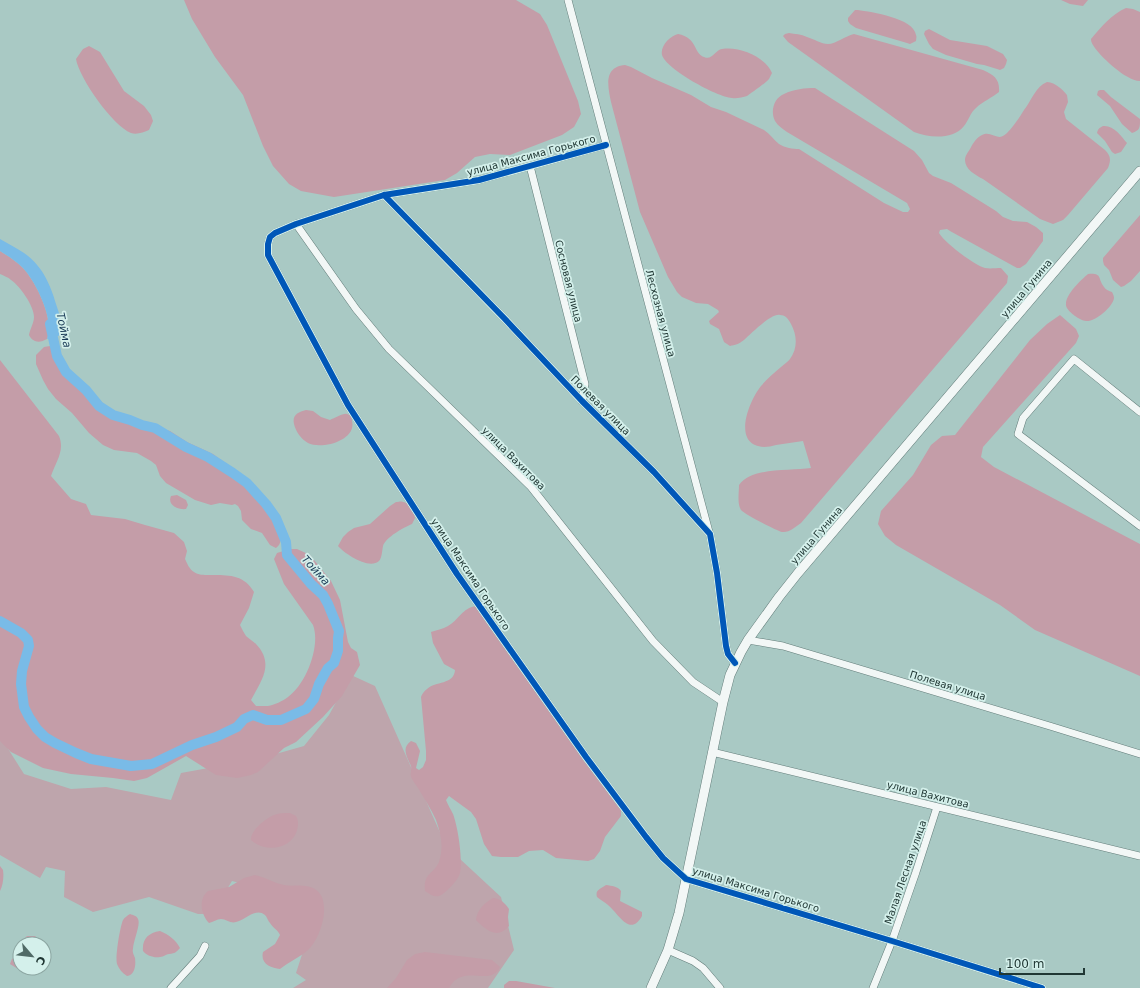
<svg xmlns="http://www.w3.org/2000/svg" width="1140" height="988" font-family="'DejaVu Sans',sans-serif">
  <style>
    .green { fill: #bea5ac }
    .forest { fill: #c49da8 }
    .water { fill: #79bbe7 }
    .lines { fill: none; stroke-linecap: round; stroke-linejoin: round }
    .river { stroke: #79bbe7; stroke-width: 10 }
    .street-casing { stroke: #637d7a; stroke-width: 8 }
    .secondary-casing { stroke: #637d7a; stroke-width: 10 }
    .street { stroke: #f2f7f6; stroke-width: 7 }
    .secondary { stroke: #f2f7f6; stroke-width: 9 }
    .cycleway-casing { stroke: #d4f0eb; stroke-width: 8 }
    .cycleway { stroke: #0057b8; stroke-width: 6 }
    .labels { text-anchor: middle; stroke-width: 3.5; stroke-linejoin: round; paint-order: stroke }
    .street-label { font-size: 10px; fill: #203734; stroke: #d4f0eb }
    .water-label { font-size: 11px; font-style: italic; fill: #193a55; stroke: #d4f0eb }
  </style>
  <rect width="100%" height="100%" fill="#a9c9c4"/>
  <!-- green -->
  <path class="green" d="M351,675L375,686L446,846L501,897L514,950L488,988H293L306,980L296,973L310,930L281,894L232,881L212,914H198L149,897L93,912L64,897L65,871L46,867L40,878L0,855V736L24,774L71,789L106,787L171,800L181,773L258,759L304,746L329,715Z"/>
  <!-- forest -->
  <path class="forest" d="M184,0H516L540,14L547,25L578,101L581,114L574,127L562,135L510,155L490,154L475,157L457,173L445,180L334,197L301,191L289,184L273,166L263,146L243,95L215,57L192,19Z
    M1061,0H1088L1083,6L1070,4Z
    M1126,8L1133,9L1140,12V81C1136,81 1131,79 1128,77C1119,73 1090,48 1091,39C1101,27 1112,14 1126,8Z
    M855,10H858C871,12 914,18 916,35C917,37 916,39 916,41L910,44L907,43L856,28L850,24L848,21V18Z
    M929,29L950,40L987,46L1003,54L1007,60L1006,64L1004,68L1000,70L997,69L984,65L977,64L946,55L933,49L929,44L924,34L925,31Z
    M789,33C795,34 801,34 807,37C814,39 821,44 828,44C836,44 845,36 854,34L983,70C994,75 1000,79 999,92C992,98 983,101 976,108C970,113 969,120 964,126C953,140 929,138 914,132L788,42L783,36L785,34Z
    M678,34C698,38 693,53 704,57C712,61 715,50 722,49C740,46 765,57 772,73C771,75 770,77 769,79C767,82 750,94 747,96C743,97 736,99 732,98C717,97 666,69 662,55C660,46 670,36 678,34Z
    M89,46L100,52L124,91L144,106L151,115L153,121L149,130C144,132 137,135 131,133C113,126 79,78 76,59L83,49Z
    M625,65L631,67L652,78L691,95L711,107L726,112L764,130C770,134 774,140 779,144C785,148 793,149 799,149L884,203L903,212H908L910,209L907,203L787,132C783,129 778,126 775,121C770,111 774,98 784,94C794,89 805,88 815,88L914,151L922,160L929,173L933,176L951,183L996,211L1003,217L1013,221L1027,222L1036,227L1043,233V241L1026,264L1020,268H1017L950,231L947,229L940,230L939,233C945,243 974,265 985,268C990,269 996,268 1001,268L1008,276L1007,283L801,523C795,527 789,533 782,532C777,531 744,514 741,510C737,504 739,492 739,485C751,467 791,471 811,468L803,441C794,442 785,444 776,445C772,446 768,447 764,447C731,445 749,401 761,386C767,379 774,373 781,367C784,364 788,362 790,359C798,348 797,335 791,324C789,320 786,315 780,315C771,313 751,334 744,340C739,344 735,345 730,346L724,342L719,329L710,324L709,321L719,312L718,310L708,304L696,303L682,297L677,292L668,277L640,212L611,102C608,87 603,67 625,65Z
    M1047,82C1056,83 1062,89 1067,95L1068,102L1064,112L1066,119L1105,150C1111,156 1111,160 1108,168L1068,215L1063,220L1053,224L1040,219L983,179C975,175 965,169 965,160C965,156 968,152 970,149C973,143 977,137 982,135C992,130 997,143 1007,133C1014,126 1019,118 1024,110C1031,101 1036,86 1047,82Z
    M1100,90H1104L1111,97L1140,119C1140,128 1140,130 1132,133L1122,124L1110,106L1097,95L1098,91Z
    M1103,126C1114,125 1121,136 1127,143L1121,152L1115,154L1112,152L1105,141L1097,133C1098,129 1099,128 1103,126Z
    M1140,215V271L1131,281L1124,286L1121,287L1113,280L1109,270L1104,265L1103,261V258Z
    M0,251C8,256 16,261 23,268C36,282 55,320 47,339C40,343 33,343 29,335C30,329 34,323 34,317C34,306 20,286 11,280C8,277 4,276 0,274Z
    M1088,274C1103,273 1097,278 1104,287C1106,290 1109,291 1112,292C1113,294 1114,296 1114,298C1113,307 1095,322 1086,321C1083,321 1078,318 1075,316C1072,314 1065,308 1066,304C1066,294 1081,280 1088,274Z
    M1060,315L1076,329L1079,336L1076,343L983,447L981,457L994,467L1140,544V676L1035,630L1000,605L896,545L885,536L878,524L881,511L913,475L931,445L942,436L955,435L1030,340L1047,324Z
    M50,346L53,348L66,373L80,385L100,400L108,409L135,422L170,431L187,442L213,454L238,472L250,482L256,490L259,492L266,501L280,537C281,542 280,545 276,548L270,545L262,533L251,529L242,520L241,511L238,506L235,504L232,505L220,503L211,505L195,500L166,483L160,476L156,465L151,461L137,453L114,450L103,445L89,433L72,413L56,399L48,389L43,380L36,364V355L44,347Z
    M0,360L59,436C65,451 56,461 51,476L71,499L86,504L91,515L125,519L145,525L174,533L184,542L187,551L185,559C187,563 189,569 194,572C198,575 204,575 209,575C227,575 244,574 254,592L249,608L240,625C242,629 244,633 246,636C249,639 253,641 256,644C275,664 261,681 251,700L256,706C260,706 264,706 268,706C274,705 283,701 288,697C306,684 321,646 313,625L284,584L274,559L277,553L290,549H297L310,555L331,581L340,600L348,642L351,648L357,652L360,665L342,696L323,717L296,742L284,748L258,772L251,775L237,778L216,775L186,756L147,778L134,781L113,778L71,774L43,768L11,752L0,741Z
    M306,410L313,411L321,417L330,420C335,418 343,413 347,414C351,415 352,418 352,421C357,440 322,450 308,443C301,439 296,432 294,424C292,415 298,412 306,410Z
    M177,495L186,500L188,505L186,509C178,510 167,505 171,496Z
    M396,502C399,502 401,501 403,502C410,503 414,512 415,518L412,524C403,528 386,537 383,546C382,551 382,558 379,561C369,570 345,554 338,546L343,537L348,532L354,528L370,524L390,506Z
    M476,606L481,611L580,755L621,807V816L605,837L600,851L594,859L588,861L556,858L543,850L529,851L518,857H501L492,856L484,844L476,819L471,812L449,796L446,800C448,805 451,810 453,814C458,827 463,860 460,873C458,880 450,888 444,893C437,899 432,896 425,891C423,873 433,875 439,862C444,847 441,834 436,820C431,809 424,798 418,788C416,785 413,781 411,777C410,774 412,769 411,766C407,757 401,748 411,741L416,743L420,751L416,768L419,770L423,767L426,760V751L421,697C422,694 424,691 427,689C435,681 454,685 455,670L444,664L433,643L431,632C436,630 443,629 448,626C459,620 462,608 476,606Z
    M290,813C292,814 294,815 296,816C298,819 298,822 298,825C296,849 266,854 251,840C250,831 266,818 274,815C279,813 285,813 290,813Z
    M0,866L3,870C4,877 3,885 0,891Z
    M255,875C265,877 274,883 284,885C294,887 305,883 315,889C333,900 321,938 308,950C300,957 289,962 280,969C271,968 260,964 263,952L275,944L280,935C278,930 273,928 270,923C268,921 267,917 265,915C256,907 245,920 236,922C231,924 226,919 221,919C217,919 213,922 209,923C201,915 198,899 208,891L229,887L244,878Z
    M606,885C612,886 617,886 621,891L620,901L642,912V916C630,938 618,913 608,905C605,902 600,900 597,897C595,890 600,889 606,885Z
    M493,898C500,898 505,903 509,909L508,917L509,926C497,940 486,930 476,920C477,910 484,903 493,898Z
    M130,914C133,915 137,916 138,919C141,924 133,942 133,949C132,952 134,955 135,958C136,965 135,975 127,976C122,973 119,969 117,964C115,957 120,927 123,920C125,917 127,916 130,914Z
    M160,931C169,935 175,939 180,948C175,953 176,953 169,954C166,954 164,957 160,957C154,958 147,956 143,951C142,939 148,933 160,931Z
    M27,936H35L41,942V944H23V940Z
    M425,952L492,960L500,967C490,988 463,962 449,988H387L396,978L407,960L415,954Z
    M20,953V968H28V969H18L10,964L12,959Z
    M509,981H516L555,988H504V985Z"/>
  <!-- water -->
  <path class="water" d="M0,239C8,244 17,248 24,253C43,266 51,286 57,307C60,316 63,325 61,335L47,339C55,320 36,282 23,268C16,261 8,256 0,251Z"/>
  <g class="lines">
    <!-- river -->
    <path class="river" d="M0,621L21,633L28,640L29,646L22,671L21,684L24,707L29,717L37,729L45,737L55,743L76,753L91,759L131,766L152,764L192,745L216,737L237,727L244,719L253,715L267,720H281L306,709L314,699L319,684L328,668L334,663L338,651V638L339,631L328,604L323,595L311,584L287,555L286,542L276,518L266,504L247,483L233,473L208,457L186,447L155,428L142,425L130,420L113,415L99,406L86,390L66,372L57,356L50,324"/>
    <!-- street casing -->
    <g class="street-casing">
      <path id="street" d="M568,0L709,532
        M606,145L479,180L384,195L296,224L275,233L270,237L268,244V255L348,405L457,574L586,757L646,837L663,858L686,879L892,941L1042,988
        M530,166L585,384L582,401
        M384,195L504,318L582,401L654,472L710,534L717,573L726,646L728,654L735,663
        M296,224L356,309L389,349L531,487L653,641L693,682L723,702
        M1140,412L1074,359L1023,418L1018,434L1140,526
        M748,640L783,646L1053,727L1140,754
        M712,752L1140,856
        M668,950L693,961L703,968L720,988
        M171,988L200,956L205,946
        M873,988L892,941L916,872L937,807"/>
    </g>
    <!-- secondary casing -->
    <g class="secondary-casing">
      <path id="secondary" d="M651,988L668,950L679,913L723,702L730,675L741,652L748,640L779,597L798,573L1140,171"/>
    </g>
    <!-- street -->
    <use href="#street" class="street"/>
    <!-- secondary -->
    <use href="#secondary" class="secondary"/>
    <!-- cycleway casing -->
    <g class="cycleway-casing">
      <path id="cycleway" d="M606,145L479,180L384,195L296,224L275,233L270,237L268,244V255L348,405L457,574L586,757L646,837L663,858L686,879L892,941L1042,988
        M384,195L504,318L582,401L654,472L710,534L717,573L726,646L728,654L735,663"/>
    </g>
    <!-- cycleway -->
    <use href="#cycleway" class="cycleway"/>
  </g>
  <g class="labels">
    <!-- street labels -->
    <g class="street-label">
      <text transform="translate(531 155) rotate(-15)" y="4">улица Максима Горького</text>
      <text transform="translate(569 281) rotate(76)" y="4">Сосновая улица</text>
      <text transform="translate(1026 288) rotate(-50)" y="4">улица Гунина</text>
      <text transform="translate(661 313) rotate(75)" y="4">Лесхозная улица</text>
      <text transform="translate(601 405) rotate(45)" y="4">Полевая улица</text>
      <text transform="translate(514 458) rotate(45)" y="4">улица Вахитова</text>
      <text transform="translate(816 535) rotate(-49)" y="4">улица Гунина</text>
      <text transform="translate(471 574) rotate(56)" y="4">улица Максима Горького</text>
      <text transform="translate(948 685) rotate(17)" y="4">Полевая улица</text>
      <text transform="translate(928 794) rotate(14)" y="4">улица Вахитова</text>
      <text transform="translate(905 872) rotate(-71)" y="4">Малая Лесная улица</text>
      <text transform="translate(756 889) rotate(17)" y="4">улица Максима Горького</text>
    </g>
    <!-- water labels -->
    <g class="water-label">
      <text transform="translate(64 330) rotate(78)" y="4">Тойма</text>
      <text transform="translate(316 570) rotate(48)" y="4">Тойма</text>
    </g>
  </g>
  <!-- north arrow -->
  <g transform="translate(32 956) rotate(118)"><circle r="19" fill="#d4f0eb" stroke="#8ca6a2"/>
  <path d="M0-3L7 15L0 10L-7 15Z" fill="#506a66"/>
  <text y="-6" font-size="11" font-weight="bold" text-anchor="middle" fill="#203734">С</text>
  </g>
  <!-- scale -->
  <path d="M1000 968v6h84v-6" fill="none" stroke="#203734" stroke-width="2"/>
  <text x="1006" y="968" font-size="12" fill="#203734" stroke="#d4f0eb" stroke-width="3" paint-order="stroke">100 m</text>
</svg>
